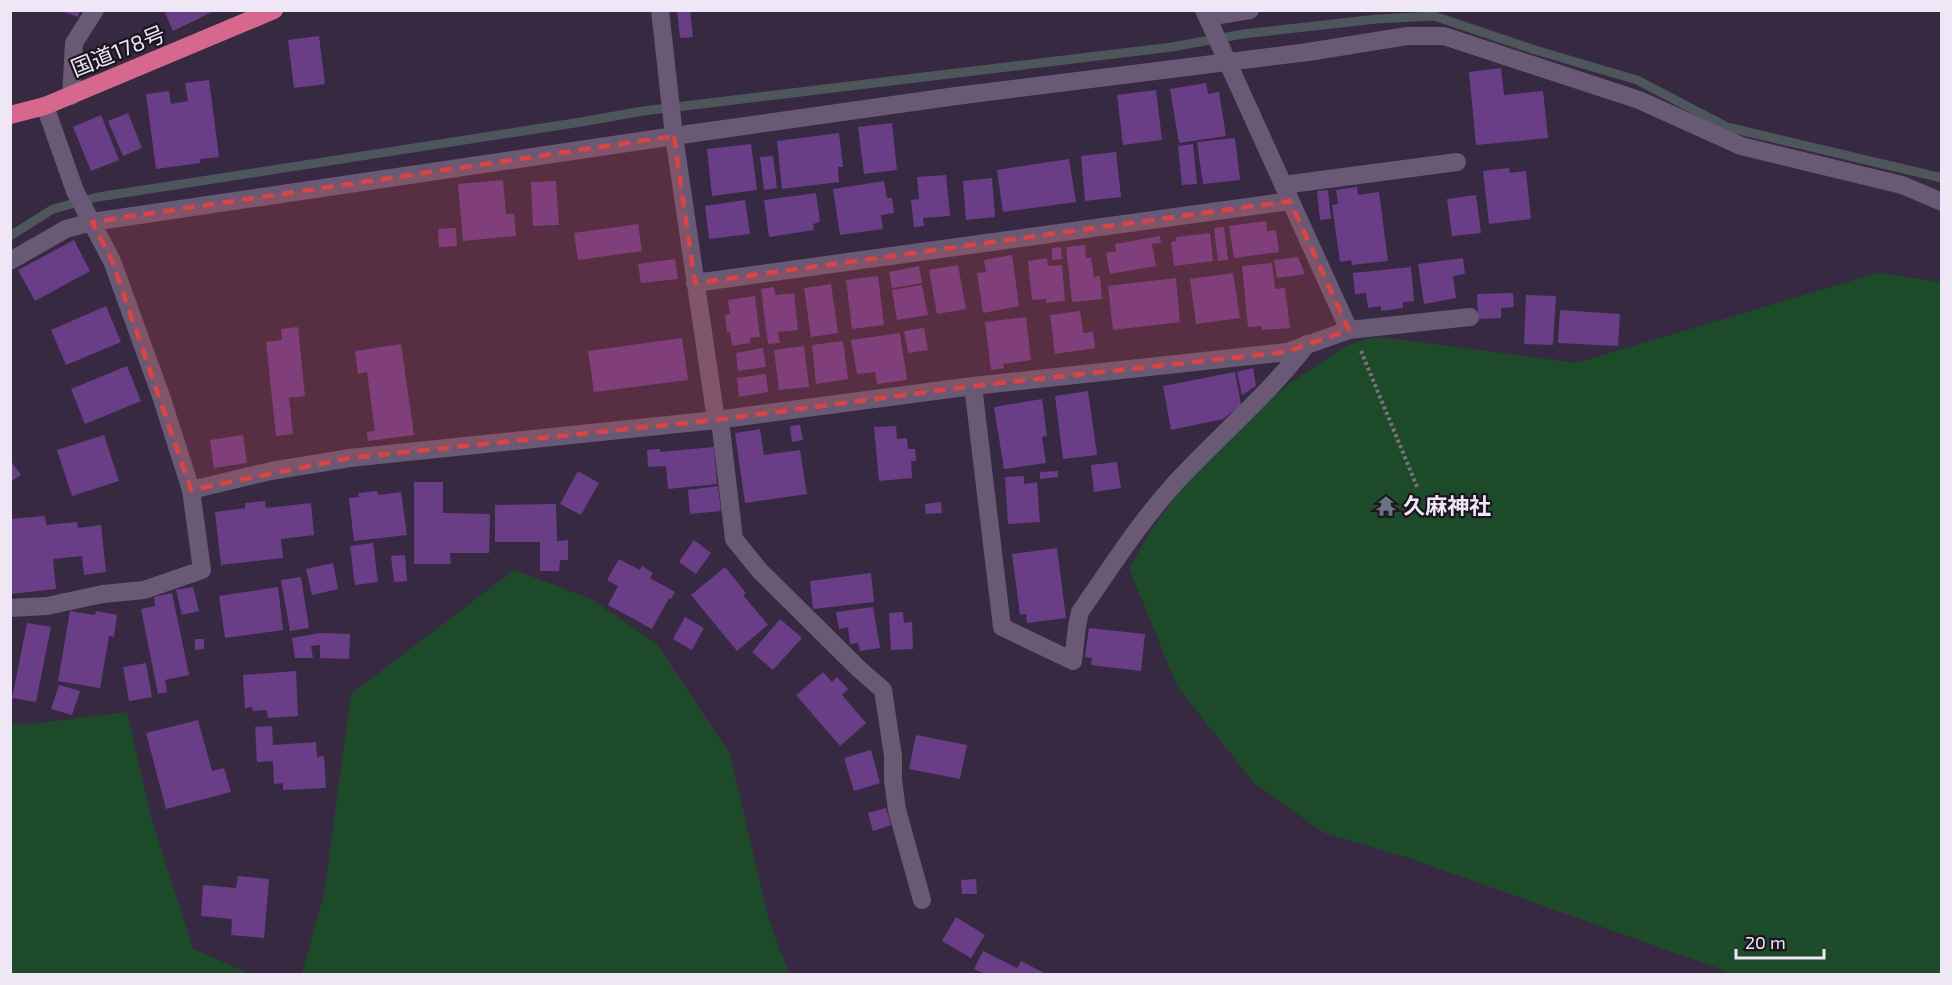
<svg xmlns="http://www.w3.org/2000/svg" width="1952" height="985" font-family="'Exo 2','Noto Sans JP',sans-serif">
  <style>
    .green { fill: #1d4b2a }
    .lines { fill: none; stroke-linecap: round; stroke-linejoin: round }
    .stream { stroke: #4c565b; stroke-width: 9 }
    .building { fill: #6a3e87 }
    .path { stroke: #7c7085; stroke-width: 4; stroke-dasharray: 3 3; stroke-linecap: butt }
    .minor { stroke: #695974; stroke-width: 18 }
    .trunk { stroke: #d6688d; stroke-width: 18 }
    .marked { fill: #da4447; fill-opacity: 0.2; stroke: #da4447; stroke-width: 4.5; stroke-dasharray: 12 8; stroke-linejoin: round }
    .labels { text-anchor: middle; stroke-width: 4.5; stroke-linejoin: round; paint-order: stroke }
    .street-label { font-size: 22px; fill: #efe6f6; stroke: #1b1520 }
    .poi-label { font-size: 22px; font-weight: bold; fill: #efe6f6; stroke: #1b1520; text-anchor: start }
  </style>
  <rect width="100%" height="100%" fill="#372941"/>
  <!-- green -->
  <path class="green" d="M1878,273L1941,282V974H1734L1409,858L1324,833L1254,783L1177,686L1129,568L1152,529L1196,468L1288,384L1346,346L1371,338H1388L1576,363Z
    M514,570L591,599L657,644L730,754L768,917L789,974H302L324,894L351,694Z
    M127,712L151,817L193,949L250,974H11V723L23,725Z"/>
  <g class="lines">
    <!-- stream -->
    <path class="stream" d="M10,236L53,209L98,197L581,122L643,111L1172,47L1243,34L1377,19L1434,16L1535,50L1637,80L1727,127L1942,178"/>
  </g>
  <!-- building -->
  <path class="building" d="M59,10H80L78,17Z
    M164,10H216L173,31Z
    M677,10H690L693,37L680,38Z
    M319,36L325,84L294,88L288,40Z
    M1501,68L1504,95L1543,91L1548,138L1476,145L1469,72Z
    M209,80L219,157L200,159V163L156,169L146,94L169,91L171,104L188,101L185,83Z
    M1206,83L1208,94L1219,92L1226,136L1179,143L1170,89Z
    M1156,90L1162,140L1123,145L1117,95Z
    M128,113L142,148L123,156L108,121Z
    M101,115L119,160L91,171L73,127Z
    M892,123L897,170L864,174L858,127Z
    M839,133L843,167H838L839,182L782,189L777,141Z
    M1235,138L1240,180L1203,184L1197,142Z
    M751,144L757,190L712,196L707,149Z
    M1193,144L1197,184L1182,185L1178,146Z
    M1116,152L1121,197L1085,201L1081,156Z
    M773,156L777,188L764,190L760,157Z
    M1069,159L1076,202L1003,212L997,170Z
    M1509,168L1510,173L1526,171L1531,219L1489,224L1483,171Z
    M946,175L950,216L923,218L924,226L914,227L911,200L919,199L917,177Z
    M992,178L995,217L966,220L963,181Z
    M503,180L506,214H514L516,236L463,241L458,184Z
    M556,181L559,225L533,226L531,182Z
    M884,181L887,198H892L894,213L881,215L883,229L840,235L833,189Z
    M1357,187L1358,195L1379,192L1388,261L1352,265L1351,260L1340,262L1332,205L1338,204L1336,190Z
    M1328,190L1331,219L1320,220L1317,191Z
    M816,193L820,222L813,224L814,230L769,237L764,200Z
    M1476,195L1481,233L1452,236L1447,199Z
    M745,200L750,234L709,239L705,206Z
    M1266,221L1267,231L1276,230L1279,252L1234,258L1229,226Z
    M638,224L642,251L578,260L574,233Z
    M1224,227L1228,260L1218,261L1214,228Z
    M456,228L457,246L439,247L438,229Z
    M1210,233L1213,261L1174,266L1171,242L1176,241V237Z
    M1160,236L1161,243L1152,244L1156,266L1110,274L1106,253L1116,251L1115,244Z
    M74,240L90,271L35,301L18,270Z
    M1085,245L1086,258H1091L1094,277L1100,276L1102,299L1072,302L1066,247Z
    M1061,247L1062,259L1052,260V248Z
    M1012,255L1019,306L983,313L977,273L986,272L984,260Z
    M1298,257L1305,274L1277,278L1274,260Z
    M1047,258L1048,266L1062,265L1065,301L1046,303V299L1032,300L1028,261Z
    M1463,258L1465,274L1453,276L1456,298L1424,304L1418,264Z
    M675,259L678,279L641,283L638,264Z
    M1272,263L1275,289L1285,288L1290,328L1262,330L1261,326L1248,327L1242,266Z
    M958,265L966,309L937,314L929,270Z
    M919,266L922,283L892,288L889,272Z
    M1411,267L1414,301L1403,302V308L1381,311V306L1368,308L1366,293L1355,294L1353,273Z
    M1233,273L1240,318L1196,324L1190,279Z
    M878,276L884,325L852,329L846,280Z
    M1176,278L1180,322L1113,330L1108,286Z
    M831,284L838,333L811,337L804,288Z
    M922,285L928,315L897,320L892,290Z
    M774,287L775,295L794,293L798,330L778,332L780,343L768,344L761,289Z
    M1513,293L1514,307L1501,308V318L1478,319L1477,294Z
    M1526,295L1556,296L1553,345L1524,344Z
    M755,296L760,337L750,338V343L732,346L730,332H727L725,315L730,314L728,300Z
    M106,306L121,342L66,365L51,330Z
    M1560,310L1620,314L1618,346L1558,343Z
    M1080,311L1083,333L1093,332L1095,348L1055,354L1050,315Z
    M1026,317L1031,360L1003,364L1004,368L991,370L985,322Z
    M298,327L305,396L289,398L293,434L276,436L266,342L282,340L281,329Z
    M924,328L928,350L908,353L904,331Z
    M900,333L907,380L877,384L875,372L857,374L851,340Z
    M682,338L688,380L594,392L588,351Z
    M843,341L848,379L816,384L812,345Z
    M401,344L414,435L368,441L367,432L375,431L367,372L358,374L355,351Z
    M804,346L809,387L779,390L774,350Z
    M763,348L766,367L738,371L736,353Z
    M127,366L141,401L85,424L71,389Z
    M1253,368L1256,386L1242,395L1237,372Z
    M1235,372L1241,405L1223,419L1171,430L1163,386Z
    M766,374L768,392L739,397L737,378Z
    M1088,391L1097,455L1063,459L1055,396Z
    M1042,399L1047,436L1042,437L1046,463L1004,469L994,407Z
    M800,425L803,440L792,442L790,426Z
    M896,426L897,439L907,438L908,449H915L916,461H911L912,478L879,481L874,427Z
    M760,429L764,455L800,450L807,494L745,503L735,433Z
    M104,435L119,481L72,496L57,450Z
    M243,435L247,463L214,468L210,440Z
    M714,447L717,484L668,489L666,466L648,467L647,450L660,449V452Z
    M10,460L21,475L10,482Z
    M1117,462L1121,488L1094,492L1091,465Z
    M578,471L599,483L581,515L560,504Z
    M1058,471V477L1040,479V472Z
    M1024,476V484L1037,482L1040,522L1008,524L1005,477Z
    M414,482H443V513L490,514L489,553H450L451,564H414Z
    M718,486L721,511L690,514L688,490Z
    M377,491L378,495L401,492L407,535L354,541L349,498L359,497L358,493Z
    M265,501L266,508L311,503L314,535L281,539L283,558L221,565L215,512L245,508V503Z
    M941,502L942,513L926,514L925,504Z
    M556,504L557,541L568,540V560H560L559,571H540V542H495V505Z
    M45,516L46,525L77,522L78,528L101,525L106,572L84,575L82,556L53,559L56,589L11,594L10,519Z
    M694,540L711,553L696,574L679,562Z
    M373,543L378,582L355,585L350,546Z
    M1057,548L1066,618L1027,623L1026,614L1020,615L1012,554Z
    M405,555L407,581L394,582L391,556Z
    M619,559L640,570L642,566L653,573L650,578L675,592L671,599L669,598L652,629L608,605L618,586L607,580Z
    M333,563L338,589L312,595L306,569Z
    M725,567L746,593L743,595L768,625L737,651L691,595Z
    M871,573L874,602L813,609L810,581Z
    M301,577L309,628L290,631L281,580Z
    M193,587L199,611L182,615L176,590Z
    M278,587L283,630L225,638L219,596Z
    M172,593L189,675L165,680L167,692L158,694L141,609L155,606L154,597Z
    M873,607L880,648L860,651L858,643L850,644L848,627L839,629L836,612Z
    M70,611L95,615L96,611L117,615L114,637L109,636L100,688L58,681Z
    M903,612L904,623L912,622L913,649L891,650L889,613Z
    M685,617L704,628L692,650L673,639Z
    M780,619L802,638L773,670L752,652Z
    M27,623L51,627L36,702L12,698Z
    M1089,628L1145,634L1141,671L1091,665L1092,658L1085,657Z
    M320,633L350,634L349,659L320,658V645L311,646L313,658H295L292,638Z
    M195,639H204V649L195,650Z
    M146,663L152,697L129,701L123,667Z
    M296,671L298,716L268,718L267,710L253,711L252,707L245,708L243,675Z
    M823,672L832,682L837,677L848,689L842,695L866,723L840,746L796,695Z
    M59,685L80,691L72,715L51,709Z
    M198,720L212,771L224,768L231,792L166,809L146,733Z
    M272,726L273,745L316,742L317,757L324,756L326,788L283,790V783L274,784L273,761L257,762L255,727Z
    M916,735L967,745L960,779L909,769Z
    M871,750L880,783L854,791L844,758Z
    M886,808L891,825L873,831L868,813Z
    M238,876L269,879L264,938L231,935L232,919L201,916L203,885L236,888Z
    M976,879L977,894H962L961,880Z
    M956,917L985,935L971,958L942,941Z
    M983,951L1017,968L1021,961L1046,974H985L974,969Z"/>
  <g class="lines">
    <!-- path -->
    <path class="path" d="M1361,351L1418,489"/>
    <!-- minor -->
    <path class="minor" d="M660,10L674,136L716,420
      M1207,17L1250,10
      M71,96L74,43L95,10
      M1283,185L1457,162
      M10,261L66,229L92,222L674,136L956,96L1308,52L1407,36H1444L1639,100L1741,146L1902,185L1942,202
      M695,283L1290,201
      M1349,330L1470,317
      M973,386L1002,627L1073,661L1077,626L1080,612C1111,567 1141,520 1178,480C1221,434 1269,394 1307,344
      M720,420L734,539L760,571L859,669L883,690L893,756V780L897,810L922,900
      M191,490L271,471L350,458L716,420L973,386L1287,352L1349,330L1204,10
      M10,608L47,606L103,594L144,590L202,570L191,490L161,396L112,261L75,191L45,106"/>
    <!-- trunk -->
    <path class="trunk" d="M10,115L45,106L274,10"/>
  </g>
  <!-- marked area -->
  <path class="marked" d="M674,136L695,283L1290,201L1349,330L1287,352L973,386L716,420L350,458L191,490L112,261L92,222Z"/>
  <!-- icons -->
  <defs>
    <g id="temple-bare" transform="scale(1.62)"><path d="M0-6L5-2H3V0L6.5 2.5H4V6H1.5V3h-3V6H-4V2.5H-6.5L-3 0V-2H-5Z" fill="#6b7280" stroke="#1b1520" stroke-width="2.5" paint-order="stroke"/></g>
  </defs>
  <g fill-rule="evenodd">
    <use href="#temple-bare" x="1386" y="506"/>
  </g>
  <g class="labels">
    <!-- street labels -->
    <g class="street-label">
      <text transform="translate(118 51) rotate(-22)" y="8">国道178号</text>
    </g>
    <!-- poi labels -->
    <g class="poi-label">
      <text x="1403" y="514">久麻神社</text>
    </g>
  </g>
  <!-- border -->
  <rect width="1952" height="985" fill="none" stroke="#efe6f6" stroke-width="24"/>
  <!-- scale -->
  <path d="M1736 949v9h88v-9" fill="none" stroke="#efe6f6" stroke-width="3"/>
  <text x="1745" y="949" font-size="18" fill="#efe6f6" stroke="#1b1520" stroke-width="4.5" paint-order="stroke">20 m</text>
</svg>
